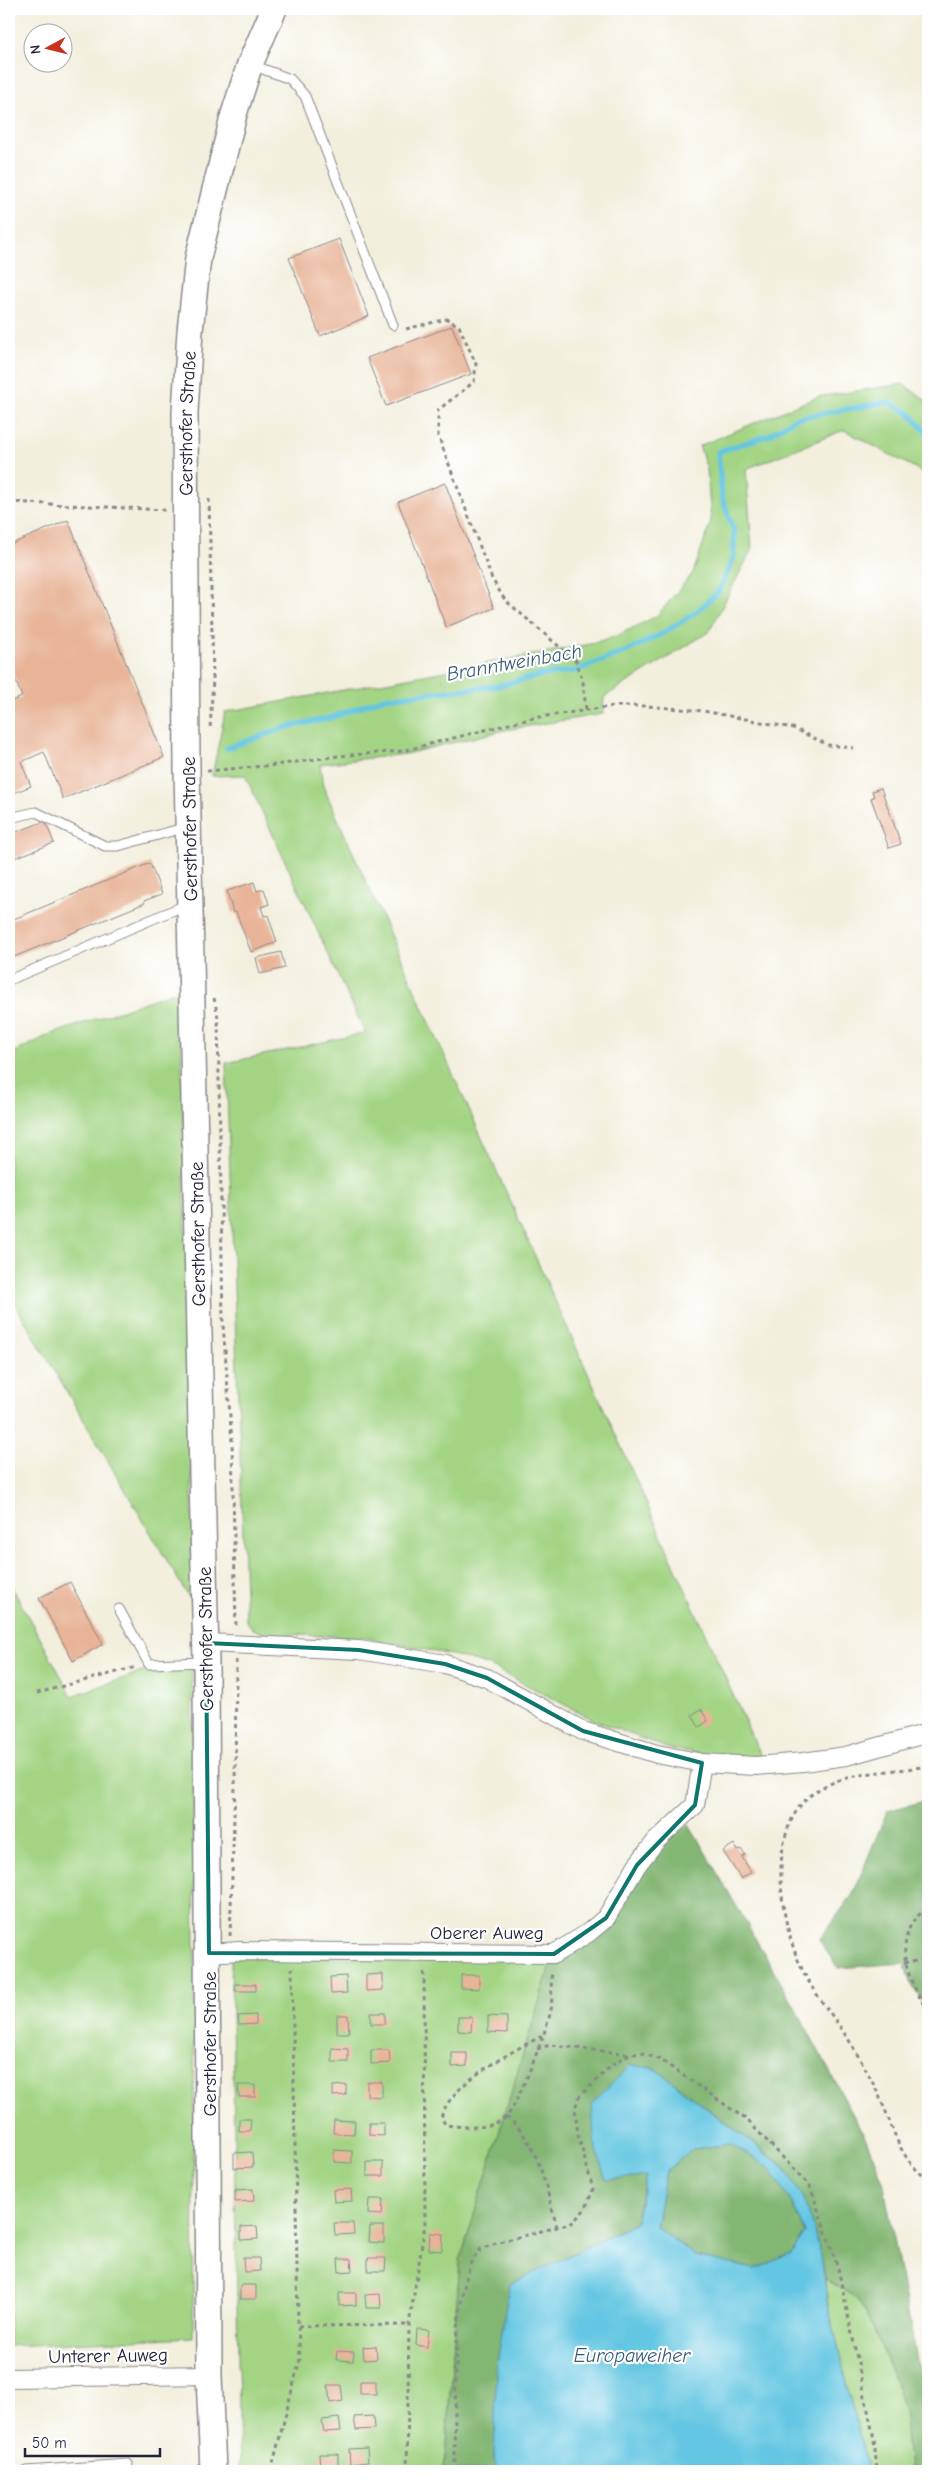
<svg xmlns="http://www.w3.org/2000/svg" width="937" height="2480" font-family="'Comic Neue',sans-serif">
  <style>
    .green { fill: #a3d484; stroke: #627b60 }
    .forest { fill: #82b672; stroke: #526c56 }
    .water { fill: #64c6e2; stroke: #43748e; fill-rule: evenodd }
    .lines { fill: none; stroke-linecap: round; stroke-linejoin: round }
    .stream { stroke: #64c6e2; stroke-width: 5.5 }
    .building { fill: #e8b396 }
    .service-casing { stroke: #8a888c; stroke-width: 11 }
    .minor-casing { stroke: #8a888c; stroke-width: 20 }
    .secondary-casing { stroke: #8a888c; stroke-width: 28 }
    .path { stroke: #8a888c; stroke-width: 3; stroke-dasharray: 4 4; stroke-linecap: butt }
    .service { stroke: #fff; stroke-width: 9 }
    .minor { stroke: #fff; stroke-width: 18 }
    .secondary { stroke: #fff; stroke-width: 25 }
    .marked { fill: none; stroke: #0f766e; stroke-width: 4; stroke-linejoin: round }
    .labels { text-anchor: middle; stroke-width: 4.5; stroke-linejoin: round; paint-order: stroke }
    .street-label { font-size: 19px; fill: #22223b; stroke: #fff }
    .water-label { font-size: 20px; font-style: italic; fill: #395b75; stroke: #fff }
  </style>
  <rect width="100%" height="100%" fill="#fff"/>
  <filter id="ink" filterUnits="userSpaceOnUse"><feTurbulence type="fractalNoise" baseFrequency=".02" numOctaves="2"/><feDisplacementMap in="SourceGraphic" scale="10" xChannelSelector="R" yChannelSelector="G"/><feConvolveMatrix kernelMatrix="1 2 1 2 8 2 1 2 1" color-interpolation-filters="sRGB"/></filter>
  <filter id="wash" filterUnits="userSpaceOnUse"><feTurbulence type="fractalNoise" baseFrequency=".0096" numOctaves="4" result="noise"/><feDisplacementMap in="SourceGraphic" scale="20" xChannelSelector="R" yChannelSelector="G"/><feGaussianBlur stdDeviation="1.12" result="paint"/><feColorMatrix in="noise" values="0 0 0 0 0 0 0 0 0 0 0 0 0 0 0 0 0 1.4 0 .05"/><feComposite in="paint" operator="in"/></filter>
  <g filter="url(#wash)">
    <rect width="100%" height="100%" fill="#f3efdd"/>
    <!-- green -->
    <path class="green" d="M903,384L928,402V475L844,430L746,469L752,549L709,632L604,697L603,714L505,730L405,754L320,764L323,786L761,1757L704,1754L669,1749L596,1721L490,1666L452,1655L361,1637L266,1634L253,1629L246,1621L226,1063L365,1033L245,775L212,776L225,712L591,644L618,635L657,616L693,573L711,522L707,469L699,446L817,397Z
      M180,990L195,1608L9,1294V1055L49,1035Z
      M9,1582L72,1696L150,1669H192L195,1952L193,2337L9,2346Z
      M553,1956L460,2261L444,2471H240L231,1958Z
      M825,2279C834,2285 850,2291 857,2300C873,2321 901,2391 905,2418C907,2436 907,2453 911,2471H868L828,2305Z"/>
    <!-- forest -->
    <path class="forest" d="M928,1800V2011L910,1982L904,1963L838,1968L819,1940L853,1894L887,1811Z
      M689,1824L795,2007L866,2139L883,2181L928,2418V2471H911C907,2453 907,2436 905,2418C901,2391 873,2321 857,2300C850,2291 834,2285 825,2279L821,2254L786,2168L654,2068L646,2176L635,2223L509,2285L494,2459L500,2471H444L460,2261L553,1956L620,1902L664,1842Z
      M731,2144L769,2167L793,2205L805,2233L791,2254L754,2269L696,2256L656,2227L666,2171L693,2149Z"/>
    <!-- water -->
    <path class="water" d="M631,2065L654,2068L785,2168L804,2200L821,2254L828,2305L868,2471H500L494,2460L496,2372L509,2285L636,2223L646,2176L606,2180L594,2141L592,2103ZM731,2144L769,2167L793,2205L805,2233L791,2254L754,2269L696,2256L656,2227L666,2171L693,2149Z"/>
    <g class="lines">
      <!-- stream -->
      <path class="stream" d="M227,748L287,727L330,718L384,698L497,686L542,675L575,671L627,651L662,634L695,613L719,591L734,557V531L722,497L718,452L769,435L796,418L888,402L908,412L928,434"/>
    </g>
    <g id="blocks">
      <!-- building -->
      <path class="building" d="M339,239L369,316L320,336L289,258Z
        M452,326L471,374L386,406L367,358Z
        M445,483L494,608L446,627L398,502Z
        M68,520L164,757L63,799L44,752L21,762L31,786L9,795V702L22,697L9,663V545Z
        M881,788L901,844L889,848L871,798L874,797L872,791Z
        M45,821L54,843L12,859L9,851V835Z
        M150,863L162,894L144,901L145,903L9,959V921Z
        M254,882L257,891L264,889L269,904L261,907L264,916L268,915L277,942L251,952L236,912L233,913L227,891Z
        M281,952L285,968L260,974L256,958Z
        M70,1582L103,1644L73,1661L39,1598Z
        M701,1709L708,1721L699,1727L692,1715Z
        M734,1844L738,1851L741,1849L745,1855L742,1857L751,1872L741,1879L723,1851Z
        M383,1974V1990L366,1991V1975Z
        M461,1975H479V1989L461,1988Z
        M346,1976L347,1993L331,1994L330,1977Z
        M235,1984H256V1991H235Z
        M371,2013H385V2024H371Z
        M256,2015V2024L239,2025L238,2016Z
        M337,2015H348L349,2033H337Z
        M488,2016L507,2017V2033L488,2032Z
        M458,2017H472L471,2032L458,2031Z
        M332,2048L348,2049V2062H332Z
        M371,2050H389L390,2063L371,2064Z
        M452,2053H467V2066L452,2067Z
        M367,2082H382V2097L367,2096Z
        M238,2085H255V2097H239Z
        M346,2085V2095L333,2096V2086Z
        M239,2119H251L250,2131H239Z
        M334,2120L355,2121L354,2134L333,2133Z
        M369,2123H384V2136L369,2135Z
        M334,2150L352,2151V2163L334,2162Z
        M252,2152L253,2167L234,2168V2153Z
        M367,2162H383V2176H367Z
        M253,2189L254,2201L235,2202V2190Z
        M351,2189L352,2201L334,2202L333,2190Z
        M369,2199H383L382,2215L368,2214Z
        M334,2223H353L354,2234L335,2235Z
        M257,2226L258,2239L241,2240V2227Z
        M370,2226H384V2243L369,2242Z
        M430,2233L443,2234L442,2251L429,2250Z
        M243,2258H259L260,2271L244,2272Z
        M368,2258H386L385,2271H368Z
        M338,2259H351L352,2271L339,2272Z
        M240,2285H256V2299H240Z
        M339,2293H356V2305L339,2306Z
        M380,2294L381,2308H366L365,2295Z
        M417,2329L429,2330L427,2347L416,2345Z
        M376,2346L377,2359L364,2360L363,2347Z
        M337,2351L354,2352L353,2361L336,2360Z
        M360,2381H376V2394H360Z
        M328,2385H341L343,2401L330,2403Z
        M373,2416L374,2429L356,2430L354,2417Z
        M339,2418L341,2431L324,2432L322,2420Z
        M367,2448L368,2462L350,2464L349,2449Z
        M319,2454H338V2469H320Z"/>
    </g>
  </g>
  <g filter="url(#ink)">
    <use href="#blocks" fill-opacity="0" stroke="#8a888c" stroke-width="1"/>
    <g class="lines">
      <!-- service casing -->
      <g class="service-casing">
        <path id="service" d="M252,65L290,79L305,96L393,325
          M9,818L36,812L105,846H118L187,827
          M9,980L188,904
          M119,1609L149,1664L203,1662
          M26,2471L128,2464"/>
      </g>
      <!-- minor casing -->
      <g class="minor-casing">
        <path id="minor" d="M206,1643L359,1650L445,1664L487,1678L583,1731L657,1754L702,1763L756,1766L803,1762L846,1756L928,1733
          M209,1953L239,1951L554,1954L588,1933L606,1918L637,1865L656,1841L695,1805L702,1763
          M9,2378L209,2375"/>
      </g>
      <!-- secondary casing -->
      <g class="secondary-casing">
        <g id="secondary">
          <path id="s1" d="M213,2471L209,2375L206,1662L187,770L185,412L190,331L198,258L234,114L250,64L274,9"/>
        </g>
      </g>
      <!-- path -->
      <path class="path" d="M406,329L447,319L459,326L476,364L474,382L438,410V435L492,579L505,600L576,661L583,682L586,710
        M209,499L213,678L210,730
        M9,502L165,510
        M207,771L276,765L338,756L402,751L533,718L615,706H647L703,711L793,728L828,745L854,748
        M214,998L218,1017L223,1324L232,1442L236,1628
        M37,1693L136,1667
        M928,1766C894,1772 848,1771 818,1790C763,1823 779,1923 803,1971C817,1999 838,2021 853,2047C863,2064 873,2082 881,2100C896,2134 897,2155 928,2180
        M928,1910C918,1913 911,1922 908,1932C898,1963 913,1985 928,2012
        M230,1936L235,1787L236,1660
        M904,1963L928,1959
        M542,2036C511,2052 450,2083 441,2118L446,2125C464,2127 491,2131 506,2117C517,2107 548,2027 551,2010C553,1998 550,1984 552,1972
        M537,2049L550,2045L628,2054
        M506,2117C539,2140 546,2190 557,2227
        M298,2326L409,2325
        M271,2471L300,2359L298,2326L292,1968
        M407,2471L409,2325L425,2225L424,1968
        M457,2471L454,2457L457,2327L465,2282L471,2262L481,2249L496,2243L572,2223L586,2208L593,2189L578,2135L575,2108L579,2097L613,2064L629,2054L642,2053L661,2060L747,2120L810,2186L838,2268L874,2439L877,2471"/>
      <!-- service -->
      <use href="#service" class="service"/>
      <!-- minor -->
      <use href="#minor" class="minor"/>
      <!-- secondary -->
      <use href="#secondary" class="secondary"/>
    </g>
  </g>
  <!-- marked area -->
  <path class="marked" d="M206,1643L359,1650L445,1664L487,1678L583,1731L702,1763L695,1805L637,1865L606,1918L554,1954L209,1953Z"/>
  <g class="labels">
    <!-- street labels -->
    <g class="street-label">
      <text dy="7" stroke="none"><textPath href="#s1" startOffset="2048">Gersthofer Straße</textPath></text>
      <text transform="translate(189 829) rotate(-91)" y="7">Gersthofer Straße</text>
      <text transform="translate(197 1234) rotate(-91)" y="7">Gersthofer Straße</text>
      <text transform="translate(205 1639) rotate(-91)" y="7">Gersthofer Straße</text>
      <text x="487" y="1939">Oberer Auweg</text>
      <text transform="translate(209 2044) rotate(-90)" y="7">Gersthofer Straße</text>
      <text transform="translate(108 2355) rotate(-1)" y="7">Unterer Auweg</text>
    </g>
    <!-- water labels -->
    <g class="water-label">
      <text transform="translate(514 662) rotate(-10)" y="7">Branntweinbach</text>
      <text x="632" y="2362">Europaweiher</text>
    </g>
  </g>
  <!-- margin -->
  <rect width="937" height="2480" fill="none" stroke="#fff" stroke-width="30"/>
  <!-- north arrow -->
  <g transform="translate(48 48) rotate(263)"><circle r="24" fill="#ffffff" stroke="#a7a7b1"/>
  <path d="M0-4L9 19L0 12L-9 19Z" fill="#c8321e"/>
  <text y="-8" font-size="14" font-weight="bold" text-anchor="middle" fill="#22223b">N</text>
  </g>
  <!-- scale -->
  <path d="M25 2448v8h135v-8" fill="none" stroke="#22223b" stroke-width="2.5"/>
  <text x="32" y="2448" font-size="15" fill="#22223b" stroke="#ffffff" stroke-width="4" paint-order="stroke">50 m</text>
</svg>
